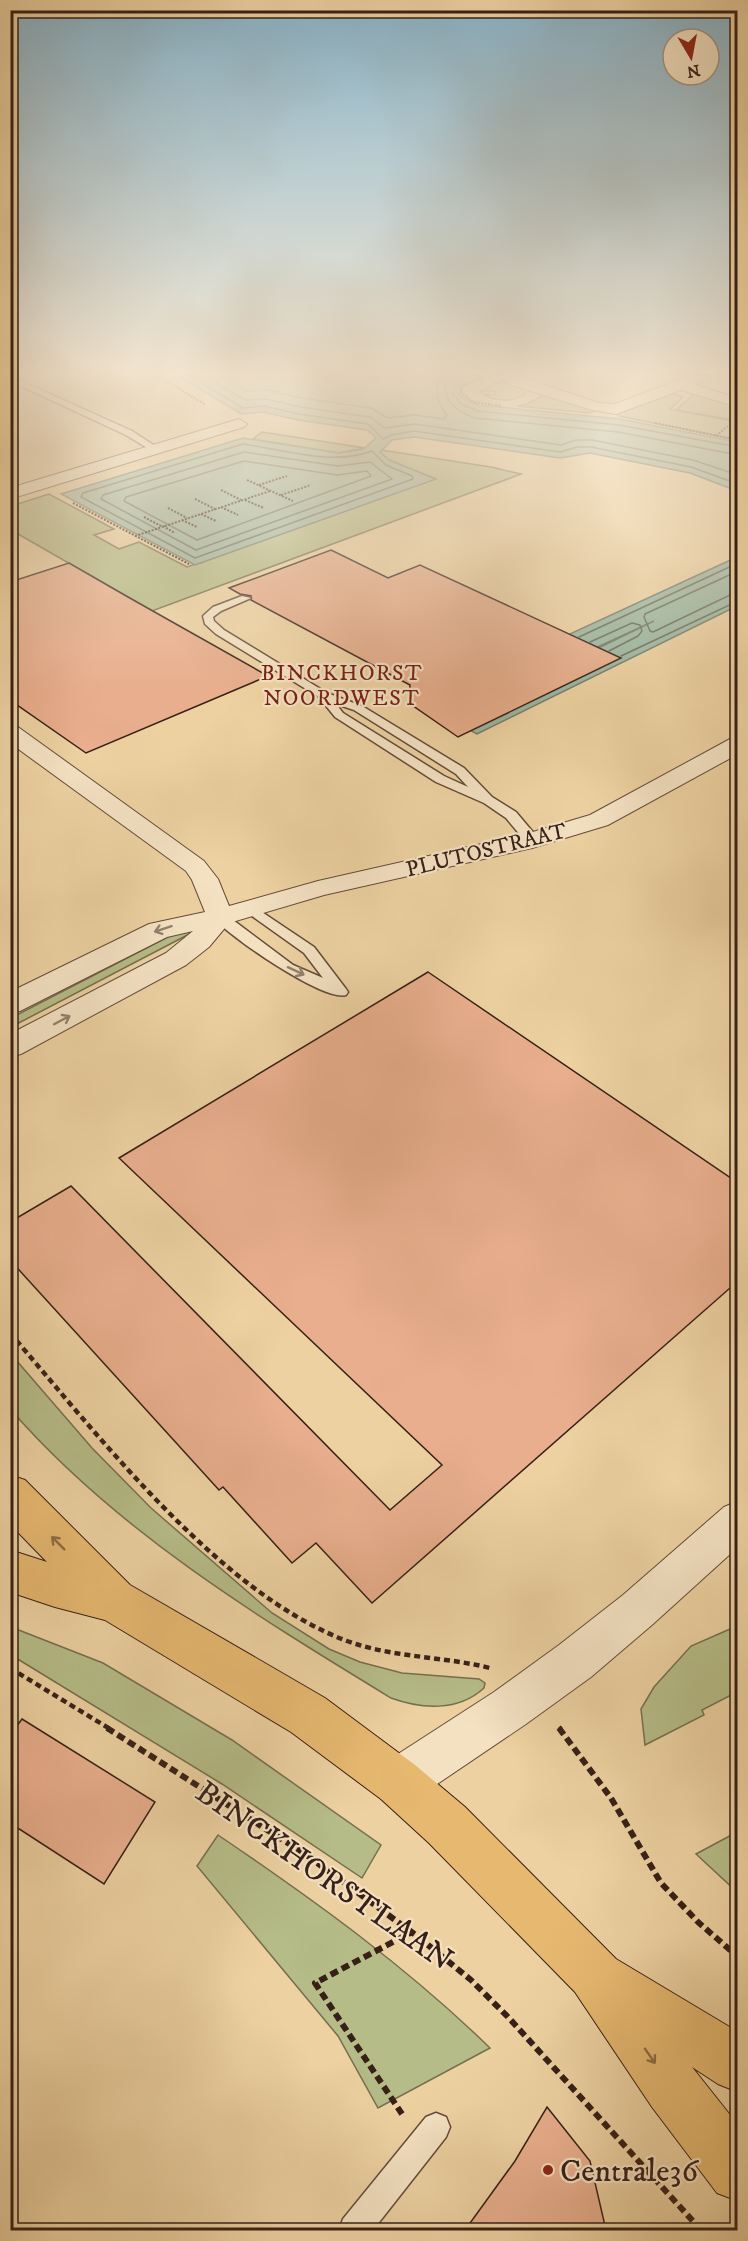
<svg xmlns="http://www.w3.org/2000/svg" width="748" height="2241" font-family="'IM FELL DW Pica',serif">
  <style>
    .green { fill: #b5bc87; stroke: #766e50; stroke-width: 1.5 }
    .water { fill: #9ab7a2; stroke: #727b6b; stroke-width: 1.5 }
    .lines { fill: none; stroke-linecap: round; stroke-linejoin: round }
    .shore { stroke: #686c5d; stroke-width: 1.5 }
    .building { fill: #e8ae8d; stroke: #362018; stroke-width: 1.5 }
    .lane-casing { stroke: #644c3a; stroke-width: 3 }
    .street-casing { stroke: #644c3a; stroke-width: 2 }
    .primary-casing { stroke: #362018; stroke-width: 2 }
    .path-far2 { stroke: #362018; stroke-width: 2; stroke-dasharray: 2 1.5; stroke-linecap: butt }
    .path-far1 { stroke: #362018; stroke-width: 4.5; stroke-dasharray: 6 4; stroke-linecap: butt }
    .path { stroke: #362018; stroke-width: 6; stroke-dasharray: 8 4.5; stroke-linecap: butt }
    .lane { fill: #f3e1c2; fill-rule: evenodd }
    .street { fill: #f3e1c2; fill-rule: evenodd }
    .primary { fill: #e6b870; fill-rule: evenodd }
    .oneway { stroke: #94806d }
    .oneway2 { stroke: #8e6c44 }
    .poi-dot { fill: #8f2418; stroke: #f3e1c2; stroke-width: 2 }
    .labels { text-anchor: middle; stroke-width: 4.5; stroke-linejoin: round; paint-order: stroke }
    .far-neighbourhood-label { font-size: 22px; letter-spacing: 1.5px; fill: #7a1f14; stroke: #f3e1c2 }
    .far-street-label { font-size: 22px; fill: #362018; stroke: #f3e1c2 }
    .near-street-label { font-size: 32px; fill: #362018; stroke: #f3e1c2 }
    .near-poi-label { font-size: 32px; fill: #362018; stroke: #f3e1c2; text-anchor: start }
  </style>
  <rect width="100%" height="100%" fill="#edd1a1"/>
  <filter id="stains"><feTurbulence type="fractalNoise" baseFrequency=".00333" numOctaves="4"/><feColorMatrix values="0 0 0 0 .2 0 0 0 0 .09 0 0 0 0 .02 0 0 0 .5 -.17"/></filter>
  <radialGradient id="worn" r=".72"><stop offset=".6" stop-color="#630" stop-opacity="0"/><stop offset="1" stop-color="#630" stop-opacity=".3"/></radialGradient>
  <!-- green -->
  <path class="green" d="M501,380L524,387L525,394C514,403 495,401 483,394L496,395L495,391L480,392Z
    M695,393L737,405V417L734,420L676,410Z
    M546,394L596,410L590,413L517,406L527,404Z
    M673,394L683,397L670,409L737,422V440L619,416L617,414Z
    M262,432L365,448L339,453L253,439Z
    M381,450L491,467L521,474L152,611L11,530V506L49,494L114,529L94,535L119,549L139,542L187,567L435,479L389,460L379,452Z
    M191,925L197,930L11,1027V1018Z
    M10,1353L92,1448L151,1508L272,1613L329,1649L360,1662L402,1673L479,1679L485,1683L484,1688C458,1712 421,1709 391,1698C255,1615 117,1531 11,1410Z
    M737,1626V1692L702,1710L704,1715L645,1745L641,1709L654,1687L691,1646Z
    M11,1627L103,1663L232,1740L381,1845L362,1878L222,1784L11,1655Z
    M737,1832V1892L696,1854Z
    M218,1835C314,1900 407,1967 490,2048L378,2108L338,2036L197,1866Z"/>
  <!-- water -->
  <path class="water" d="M178,376H482L460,388V396L479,405L620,419L737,442V491L690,473L590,453L560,458L414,437L392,440L380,452L389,460L436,479L195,565L61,494L243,438L339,453L363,449L376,438L367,430L298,420L263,412L241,414Z
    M737,557V606L477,734L450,720L654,621L445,717L420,703Z"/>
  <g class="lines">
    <!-- shore -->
    <path class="shore" d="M190,376L243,408L264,406L299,414L368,424L383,439L391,435L414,431L560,452L577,447H591L691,467L738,484
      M205,376L245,400L265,399L301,407L370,417L385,428L415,424L561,445L576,440H592L693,460L738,475
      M222,376L247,391L267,390L302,398L371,408L388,418L414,415L444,419L447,415C437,402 434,391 440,376
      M452,376L445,387C446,405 459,412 475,418L618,432L738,455
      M467,376L455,384L453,394L461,404L477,411L619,425L738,447
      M243,444C286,450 330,466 372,451L386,465L412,476L413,479L195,558L81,497L83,493Z
      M244,452L338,466L370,462L392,479L196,550L101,499L103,495Z
      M244,461L337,475L367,471L371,476L197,540L124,501L126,497Z
      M738,571L645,614L644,617L650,631L653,632L730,595L738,594
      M579,637L738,563
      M590,642L632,623L640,625L642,631L638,636L609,651
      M621,656L738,601"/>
  </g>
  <!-- building -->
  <path class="building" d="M331,550L388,578L420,565L621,658L458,737L409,703L410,685L251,600V596L240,594L229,588Z
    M69,563L128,597L268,676L86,753L10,700V582Z
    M428,972L738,1183V1281L372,1603L316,1543L292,1563L223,1487L219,1490L10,1260V1222L71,1186L390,1510L442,1465L119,1158Z
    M22,1719L155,1802L104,1884L10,1823V1735Z
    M547,2107L590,2161L606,2230H465L515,2161Z"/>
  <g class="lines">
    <!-- lane casing -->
    <g class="lane-casing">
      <path id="lane" d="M10,376L132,431L161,450L154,452L126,435L10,381Z
        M242,596L251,598L221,611L213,617L214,621L224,630L327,693L362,706L464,768L492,797L516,812L537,837L539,840L537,843H527L506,818L484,803L436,782L335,717L319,697L216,634L205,624L203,616L213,607ZM336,704L354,710L456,774L468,787L444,776L343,713Z
        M250,904L314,947L346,989L348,992L346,995C324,1002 228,936 213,917L215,914H225L293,965L323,978L304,953L245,911L243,908L245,905Z
        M436,2113L446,2117L450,2127L446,2137L373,2230H339L343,2219L426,2117Z"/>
    </g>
    <!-- street casing -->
    <g class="street-casing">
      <path id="street" d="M501,376H517L599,403L615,404L690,376H712L695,385L738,398V407L681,390L616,414L592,410L508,384Z
        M239,419L247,424L244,427L10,499V488Z
        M10,725L18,727L204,861L218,879L229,906L318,881L526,834L590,815L730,739L738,737V754L608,825L532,848L324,895L229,923L209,947L186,965L21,1054L10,1057V1034L166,953L193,931L167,937L20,1011L10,1013V992L149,924L205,912L192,880L186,871L10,743Z
        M738,1501V1547L653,1624L591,1677L526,1724L415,1799L398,1805L381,1799L375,1782L381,1765L494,1692L559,1645L623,1595L724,1507Z"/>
    </g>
    <!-- primary casing -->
    <g class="primary-casing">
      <path id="primary" d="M10,1475L25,1480L130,1585L325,1698L415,1765L465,1807L616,1959L738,2032V2092L718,2084L692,2067L738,2125V2201L717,2193L652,2107L575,1992L429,1843L381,1799L291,1732L105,1620L55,1607L10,1592V1550L47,1562L10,1524Z"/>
    </g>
    <!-- path-far2 -->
    <path class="path-far2" d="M158,376L206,405
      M483,378L463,386L460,391L473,402L502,406
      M655,423L738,440
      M716,436L728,426
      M247,480L293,501
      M259,485L287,476
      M221,490L241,500
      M281,495L311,485
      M195,499L215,509
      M245,500L264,508
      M73,503L189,564
      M221,507L238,515
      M168,508L187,518
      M201,514L216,521
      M144,517L161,526
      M182,520L197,527
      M163,526L175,533
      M135,536L270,491"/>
    <!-- path-far1 -->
    <path class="path-far1" d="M10,1333C98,1435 219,1593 347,1641C394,1658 442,1656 490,1668
      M10,1668L110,1729
      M559,1727L561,1729"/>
    <!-- path -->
    <path class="path" d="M107,1728L305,1854L417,1936L471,1980L508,2017L701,2230
      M559,1728L611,1798L661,1883L698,1922L738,1957
      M402,2114L315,1983L412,1932"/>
    <!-- lane -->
    <use href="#lane" class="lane"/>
    <!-- street -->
    <use href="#street" class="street"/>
    <!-- primary -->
    <use href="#primary" class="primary"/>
  </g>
  <!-- one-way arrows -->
  <defs><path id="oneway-shaft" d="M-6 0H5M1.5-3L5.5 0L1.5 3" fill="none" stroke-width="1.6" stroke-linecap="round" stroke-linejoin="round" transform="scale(1.5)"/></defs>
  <g class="oneway">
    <use href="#oneway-shaft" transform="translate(163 929) rotate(162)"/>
    <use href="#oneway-shaft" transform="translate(296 971) rotate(25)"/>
    <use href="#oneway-shaft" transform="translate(62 1020) rotate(-28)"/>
  </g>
  <g class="oneway2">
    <use href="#oneway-shaft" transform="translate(58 1543) rotate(-135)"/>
    <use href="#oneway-shaft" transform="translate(650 2056) rotate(55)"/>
  </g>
  <!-- sky -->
  <linearGradient id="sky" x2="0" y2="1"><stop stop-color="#89b5cc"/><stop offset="0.54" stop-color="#f7ead5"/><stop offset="1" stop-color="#f7ead5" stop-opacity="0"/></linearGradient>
  <rect width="748" height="690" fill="url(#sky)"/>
  <!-- markers -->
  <circle class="poi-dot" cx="548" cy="2170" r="6"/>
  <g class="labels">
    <!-- far-neighbourhood labels -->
    <g class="far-neighbourhood-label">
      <text x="342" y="680">BINCKHORST<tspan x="342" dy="25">NOORDWEST</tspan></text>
    </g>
    <!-- far-street labels -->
    <g class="far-street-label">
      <text transform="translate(486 849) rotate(-14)" y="8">PLUTOSTRAAT</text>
    </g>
    <!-- near-street labels -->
    <g class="near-street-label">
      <text transform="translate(325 1875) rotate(35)" y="11">BINCKHORSTLAAN</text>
    </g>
    <!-- near-poi labels -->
    <g class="near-poi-label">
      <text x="560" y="2181">Centrale36</text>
    </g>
  </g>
  <!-- margin -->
  <rect width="748" height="2241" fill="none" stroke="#edd1a1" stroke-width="36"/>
  <rect x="12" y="12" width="724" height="2217" fill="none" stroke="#362018" stroke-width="3"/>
  <rect x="18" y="18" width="712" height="2205" fill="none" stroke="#362018" stroke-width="1.5"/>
  <!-- north arrow -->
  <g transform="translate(691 57) rotate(170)"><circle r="28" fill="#f3e1c2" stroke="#a7947e" stroke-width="1.5"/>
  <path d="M0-4.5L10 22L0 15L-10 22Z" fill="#8f2418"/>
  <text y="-9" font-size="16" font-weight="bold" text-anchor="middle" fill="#362018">N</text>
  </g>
  <rect width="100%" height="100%" filter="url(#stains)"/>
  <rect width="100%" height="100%" fill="url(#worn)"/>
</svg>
